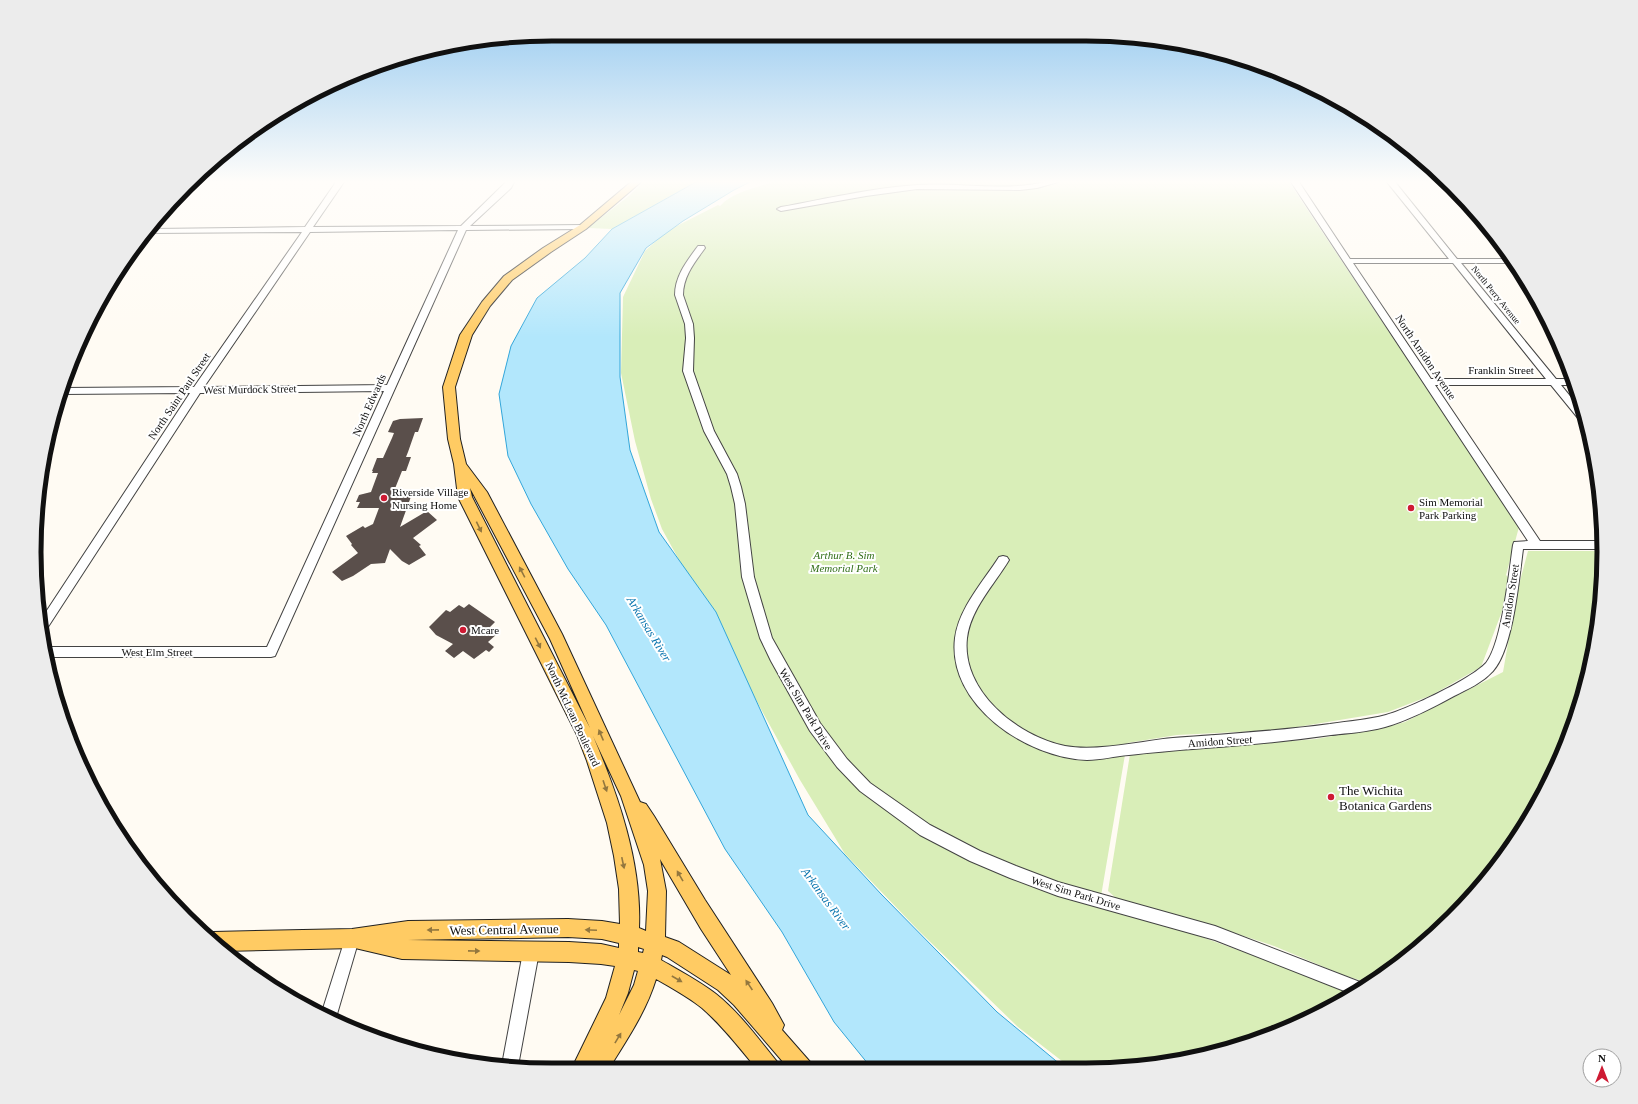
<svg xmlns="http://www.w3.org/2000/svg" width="1638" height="1104" font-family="Georgia,serif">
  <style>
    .green { fill: #d9eeb8 }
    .water { fill: #b2e7fc; stroke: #32a6da }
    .building { fill: #5a4f4b }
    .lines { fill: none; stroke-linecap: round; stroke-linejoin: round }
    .minor-casing { stroke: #434343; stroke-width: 2 }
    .major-casing { stroke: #212121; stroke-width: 2 }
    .minor { fill: #fff; fill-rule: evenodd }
    .major { fill: #ffcb63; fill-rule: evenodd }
    .oneway { fill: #93773e }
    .poi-dot { fill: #ce1a33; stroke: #fff; stroke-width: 1.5 }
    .labels { text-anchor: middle; stroke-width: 4; stroke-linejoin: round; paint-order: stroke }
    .far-street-label { font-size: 9px; fill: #101010; stroke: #fff }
    .street-label { font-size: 11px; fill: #101010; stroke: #fff }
    .poi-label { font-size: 11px; fill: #101010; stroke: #fff; text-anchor: start }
    .park-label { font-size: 11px; font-style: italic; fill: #326f19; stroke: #fff }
    .water-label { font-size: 12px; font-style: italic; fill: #0c76af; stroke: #fff }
    .near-poi-label { font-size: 13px; fill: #101010; stroke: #fff; text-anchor: start }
    .near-street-label { font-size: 13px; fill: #101010; stroke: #fff }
    .rim { fill: none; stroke: #101010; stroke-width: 5 }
  </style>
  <rect width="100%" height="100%" fill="#fffbf3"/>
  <!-- green -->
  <path class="green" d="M643,182H696L612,229L588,228L630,195Z
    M772,182H1289L1519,527L1506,575L1513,582L1481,667L1432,695L1388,712L1279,730L1177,735L1127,743L1099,908L1174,927L1355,992L1284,1030L1187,1060L1092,1069L1071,1068L1018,1027L920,932L845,854L800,780L662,529L651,499L635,441L621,373L623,297L645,251L667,231L718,205L720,206C733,192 754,189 772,182Z
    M1528,551H1604L1594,653L1565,750L1517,840L1452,918L1374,983L1372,984L1343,975L1274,946L1201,922L1116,898L1108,891L1130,754L1316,739L1394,725L1405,722L1503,672L1517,592Z"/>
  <!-- water -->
  <path class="water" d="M696,182H750L734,190L683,221L646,248L620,293V377L630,450L659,532L716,612L808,815L881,894L997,1012L1067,1070H873L834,1022L782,932L725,849L606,625L568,569L531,504L508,456L499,394L511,346L537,298L585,258L612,229Z"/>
  <!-- building -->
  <path class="building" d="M423,418L418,432H415L408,452L406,457H411L406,471H402L394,491H413L400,527L427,511L437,520L413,538L421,545L419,546L426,555L409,565L402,561L390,549L385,563L371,564L353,576L342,581L332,572L358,553L351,545L352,544L346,536L363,526L365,528L373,524L379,508H357L360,502H356L359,495L371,492L378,473H372L373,471H372L377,458H383L392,438L394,433L388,432L393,421L400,419Z
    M469,604L495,622L490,627L497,634L488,642L494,647L489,652L486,650L474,659L463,651L454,658L445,651L453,644L436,635L429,627L446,610L450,612L459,605L464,608Z"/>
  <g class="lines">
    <!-- minor casing -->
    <g class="minor-casing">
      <path id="minor" d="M336,182H344L313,227L461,226L506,182H514L511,188L470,226L583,225L587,227L583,229L466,230L275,656L271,657H45L44,647H267L384,391L200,393L46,630L43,632L42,618L190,393L61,394L63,388L194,387L302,232L149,233L142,243H137L156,220L158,222L153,229L305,227ZM458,230L387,385L204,387L310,232Z
        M1045,182H1058L1037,188L1020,190L917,189L866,196L781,211L777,209L781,207C826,199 871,188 917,185C959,182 1003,192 1045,182Z
        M1291,182H1299L1350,259H1449L1387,182H1395L1457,259H1512L1516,263H1461L1556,379H1572L1574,385H1561L1582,411L1586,424L1582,423L1551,385H1435L1540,541H1603L1604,549H1523C1519,579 1513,649 1493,671C1482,683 1468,689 1454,696C1432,708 1409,720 1385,727C1367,732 1349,733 1331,735C1289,741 1247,745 1205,748C1179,750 1154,752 1129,755C1115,756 1101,760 1087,760C1027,758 947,705 955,638C959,608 983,582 999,557L1003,556L1007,557L1009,560C994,585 971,608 967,638C961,691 1017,736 1065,746C1097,752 1140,741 1173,738C1226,734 1278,731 1330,724C1349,721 1368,720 1386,715C1408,709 1471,679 1486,663C1502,643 1509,572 1513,545L1514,542L1528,541ZM1353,263H1453L1546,379H1431Z
        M698,246H704L705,248C695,262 683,276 683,295L693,324L694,338L693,371L714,431L737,474L741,487L745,504L754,577L772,638L820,723L847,759L870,783L930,825L980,851L1016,866L1058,882L1215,926L1360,982L1365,985L1366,987L1352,994L1215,940L1058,896L1010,878L970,861L920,835L860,791L837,767L810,731L771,661L760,638L742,577L735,504L731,487L727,474L704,431L683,371L686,338L685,324L675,295C675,276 687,261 698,246Z
        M352,932L357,934L359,939L335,1021L321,1015L345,939L347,934Z
        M531,944L536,947L539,952L518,1066L502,1065L523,952L526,947Z"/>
    </g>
    <!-- major casing -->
    <g class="major-casing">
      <path id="major" d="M631,182H641L586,229L551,252L512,280L490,306L472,335L455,387L460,439L466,464L487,492L562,634L640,802L646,804L654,816L705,900L772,1003L784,1025L782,1030L811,1063L814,1070H790L734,1005L718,990L667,957L662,955L661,960C680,971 699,981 716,994C740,1013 759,1040 778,1063L781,1070H758C740,1049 723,1026 702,1008C688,997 672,988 656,979C646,1012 626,1041 608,1070H571L606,998L615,966L601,964L569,962L402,959L355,948L223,951L206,936L213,932L352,929L408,921L568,919L602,921L620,924L619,889L614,856L607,823L587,761L577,735L458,497L454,464L448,439L443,387L460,335L482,302L504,276L543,248L580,225ZM470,488L550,639L590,728L472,497ZM593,736L621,796L644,865L648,891L646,931L639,928C642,863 618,795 593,736ZM660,859L701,929L731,975L679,942L665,937L666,891ZM568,937L602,939L619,943V948L601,944L569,942L408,940ZM638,947L644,949L643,953L638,952ZM634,970L638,971L634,985L619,1015L628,993Z"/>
    </g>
    <!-- minor -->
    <use href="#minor" class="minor"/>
    <!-- major -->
    <use href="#major" class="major"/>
  </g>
  <!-- one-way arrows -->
  <defs><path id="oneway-solid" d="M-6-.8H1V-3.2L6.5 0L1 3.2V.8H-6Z"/></defs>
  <g class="oneway">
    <use href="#oneway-solid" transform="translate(479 527) rotate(64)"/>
    <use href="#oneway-solid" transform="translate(522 572) rotate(-118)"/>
    <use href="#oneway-solid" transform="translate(538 643) rotate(63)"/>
    <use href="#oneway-solid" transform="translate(601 735) rotate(-113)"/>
    <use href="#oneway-solid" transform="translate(605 786) rotate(71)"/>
    <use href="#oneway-solid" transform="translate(623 863) rotate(78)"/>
    <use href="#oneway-solid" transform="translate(680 876) rotate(-120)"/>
    <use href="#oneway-solid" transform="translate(433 930) rotate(179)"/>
    <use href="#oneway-solid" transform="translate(591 930) rotate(-177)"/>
    <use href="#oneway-solid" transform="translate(474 951) rotate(1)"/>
    <use href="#oneway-solid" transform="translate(677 979) rotate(30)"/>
    <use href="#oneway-solid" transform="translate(749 985) rotate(-124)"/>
    <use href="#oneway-solid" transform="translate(618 1038) rotate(-59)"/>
  </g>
  <!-- sky -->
  <linearGradient id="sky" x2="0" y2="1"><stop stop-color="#92c8f0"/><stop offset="0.54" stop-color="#fffdfa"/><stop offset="1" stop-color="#fffdfa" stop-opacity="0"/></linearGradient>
  <rect width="1638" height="337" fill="url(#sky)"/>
  <!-- markers -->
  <g class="poi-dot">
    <circle cx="384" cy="498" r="4"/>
    <circle cx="1411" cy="508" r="4"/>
    <circle cx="463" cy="630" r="4"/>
    <circle cx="1331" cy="797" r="4"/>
  </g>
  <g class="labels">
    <!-- far-street labels -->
    <g class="far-street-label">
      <text transform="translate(1496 295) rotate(51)" y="3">North Perry Avenue</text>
    </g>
    <!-- street labels -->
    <g class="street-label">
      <text transform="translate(1426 357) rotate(56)" y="4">North Amidon Avenue</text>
      <text x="1501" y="374">Franklin Street</text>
      <text transform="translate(250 389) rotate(-1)" y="4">West Murdock Street</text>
      <text transform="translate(179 396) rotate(-56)" y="4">North Saint Paul Street</text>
      <text transform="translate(369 405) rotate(-66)" y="4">North Edwards</text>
      <text transform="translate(1510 596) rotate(-81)" y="4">Amidon Street</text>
      <text x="157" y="656">West Elm Street</text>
      <text transform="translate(806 709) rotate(59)" y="4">West Sim Park Drive</text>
      <text transform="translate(573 714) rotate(65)" y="4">North McLean Boulevard</text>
      <text transform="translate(1220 741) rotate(-4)" y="4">Amidon Street</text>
      <text transform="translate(1076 893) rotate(17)" y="4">West Sim Park Drive</text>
    </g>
    <!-- poi labels -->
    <g class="poi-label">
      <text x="392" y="496">Riverside Village<tspan x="392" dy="13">Nursing Home</tspan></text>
      <text x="1419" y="506">Sim Memorial<tspan x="1419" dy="13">Park Parking</tspan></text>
      <text x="471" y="634">Mcare</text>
    </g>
    <!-- park labels -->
    <g class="park-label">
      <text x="844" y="559">Arthur B. Sim<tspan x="844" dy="13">Memorial Park</tspan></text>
    </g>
    <!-- water labels -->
    <g class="water-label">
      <text transform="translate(649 629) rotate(59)" y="4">Arkansas River</text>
      <text transform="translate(826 899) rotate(54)" y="4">Arkansas River</text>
    </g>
    <!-- near-poi labels -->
    <g class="near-poi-label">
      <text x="1339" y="795">The Wichita<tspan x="1339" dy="15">Botanica Gardens</tspan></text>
    </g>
    <!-- near-street labels -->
    <g class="near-street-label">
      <text transform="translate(504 929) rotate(-1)" y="5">West Central Avenue</text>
    </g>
  </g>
  <!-- crop -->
  <path d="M0 0H1638V1104H0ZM552 41H1086A511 511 0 0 1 1597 552V552A511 511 0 0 1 1086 1063H552A511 511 0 0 1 41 552V552A511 511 0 0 1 552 41Z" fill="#ececec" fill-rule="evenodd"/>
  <path class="rim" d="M552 41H1086A511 511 0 0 1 1597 552V552A511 511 0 0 1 1086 1063H552A511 511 0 0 1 41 552V552A511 511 0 0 1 552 41Z"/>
  <!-- north arrow -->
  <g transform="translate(1602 1068)"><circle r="19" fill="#ffffff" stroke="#9f9f9f"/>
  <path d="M0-3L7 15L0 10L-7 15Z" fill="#ce1a33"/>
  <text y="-6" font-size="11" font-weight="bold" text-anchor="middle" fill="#101010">N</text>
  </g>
</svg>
